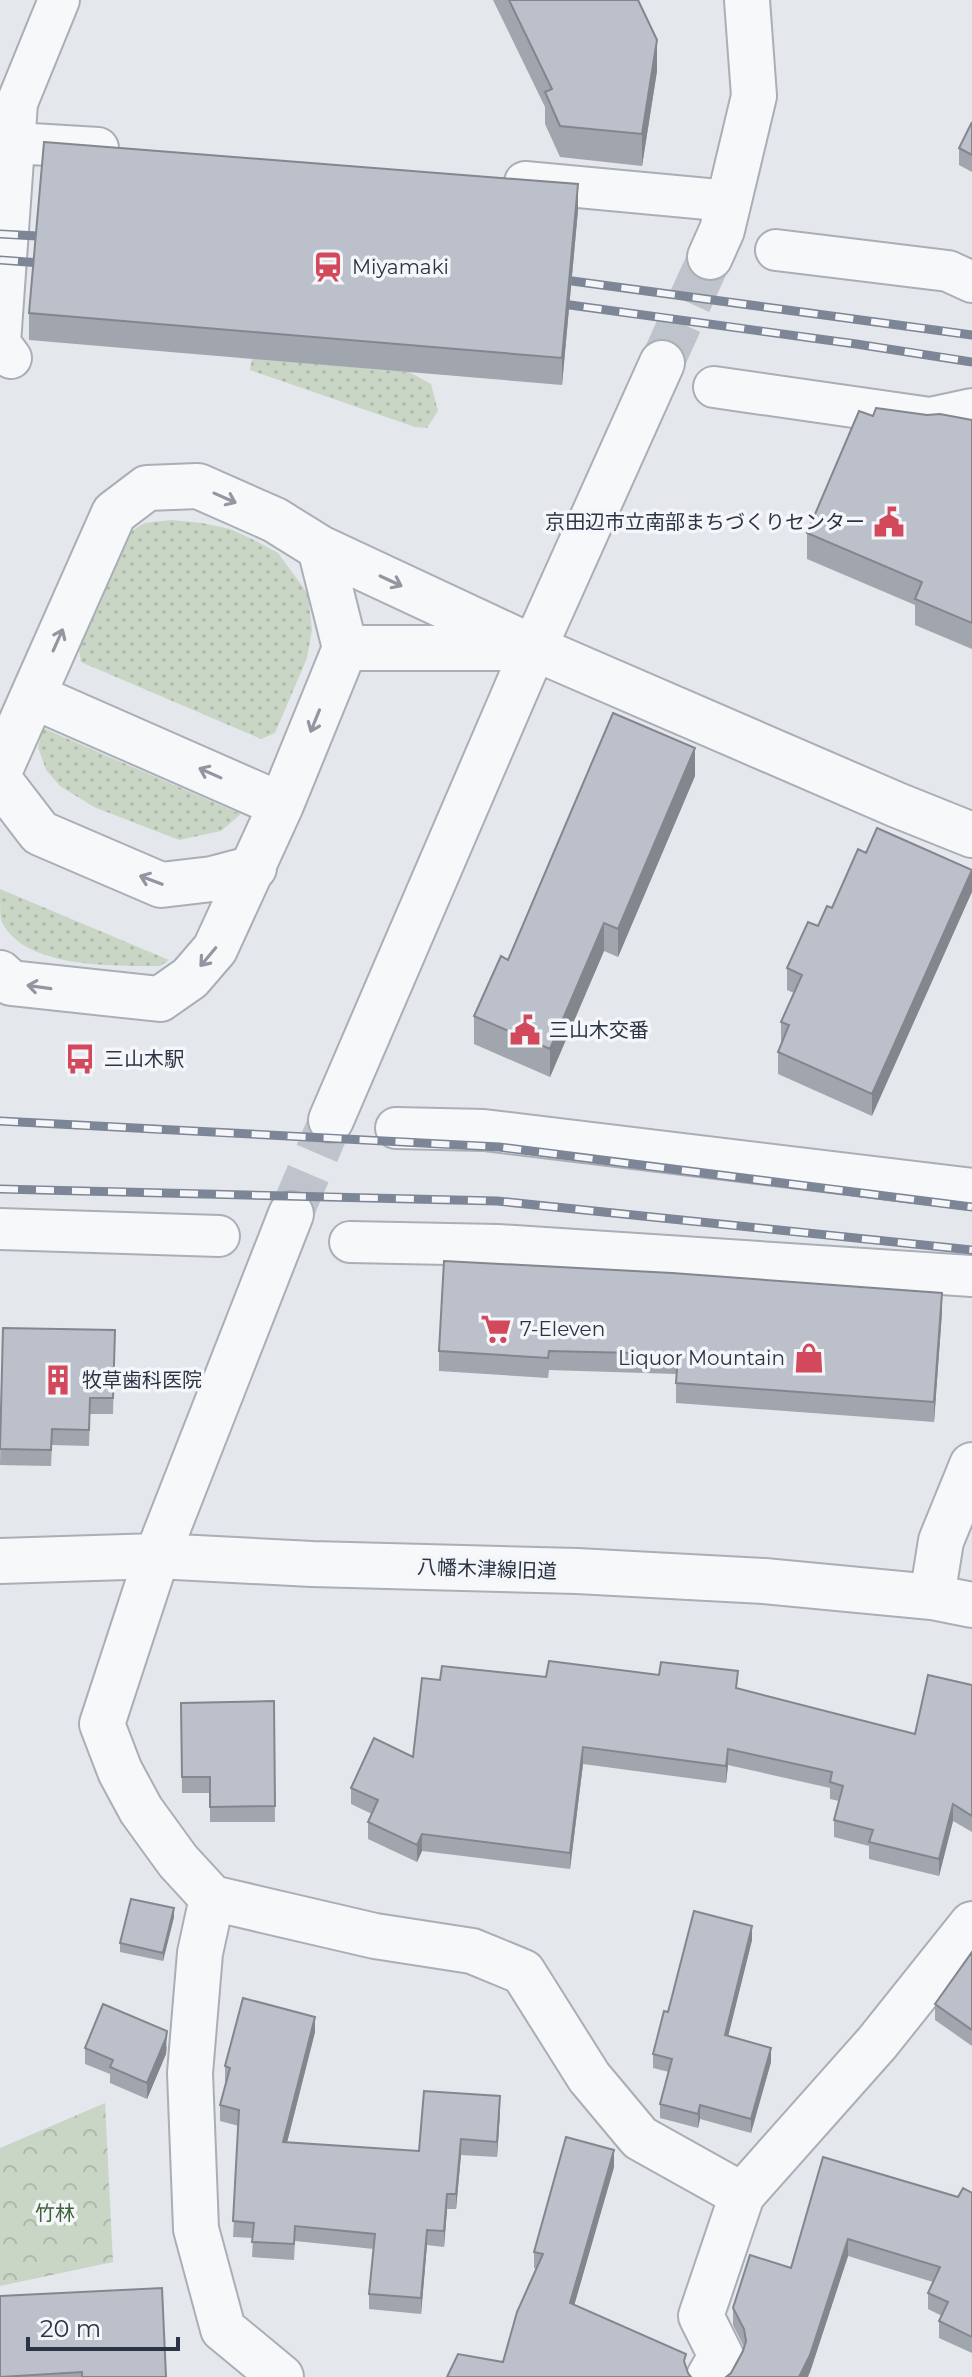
<svg xmlns="http://www.w3.org/2000/svg" width="972" height="2377" font-family="Montserrat,'Noto Sans JP',sans-serif">
  <style>
    .green { fill: url(#green-dots) }
    .forest { fill: url(#forest-crowns) }
    .lines { fill: none; stroke-linecap: round; stroke-linejoin: round }
    .tertiary-tunnel { stroke: #bfc3cb; stroke-width: 44; stroke-dasharray: 44 22; stroke-linecap: butt }
    .pedestrian-casing { stroke: #a9aeb7; stroke-width: 44 }
    .minor-casing { stroke: #a9aeb7; stroke-width: 48 }
    .tertiary-casing { stroke: #a9aeb7; stroke-width: 48 }
    .pedestrian { stroke: #f7f8fa; stroke-width: 40 }
    .minor { stroke: #f7f8fa; stroke-width: 44 }
    .tertiary { stroke: #f7f8fa; stroke-width: 44 }
    .rail-casing { stroke: #7d8696; stroke-width: 9 }
    .rail { stroke: #f4f6f9; stroke-width: 6; stroke-dasharray: 18; stroke-linecap: butt }
    .wall { fill: #a1a5ae }
    .shaded-wall { fill: #83868d }
    .building { fill: #bbc0ca; stroke: #83868d; stroke-width: 2 }
    .oneway { stroke: #9196a0 }
    .labels { text-anchor: middle; stroke-width: 7; stroke-linejoin: round; paint-order: stroke }
    .poi-label { font-size: 20px; fill: #2b3445; stroke: #f4f6f9; text-anchor: start }
    .street-label { font-size: 20px; fill: #2b3445; stroke: #f4f6f9 }
    .park-label { font-size: 20px; fill: #3f6138; stroke: #f4f6f9 }
  </style>
  <defs>
    <pattern id="green-dots" width="8" height="8" patternUnits="userSpaceOnUse" patternTransform="scale(2)"><rect width="8" height="8" fill="#c9d6c5"/><path d="M2 2h.1M6 6h.1" fill="none" stroke="#adb8ab" stroke-width="1.8" stroke-linecap="round"/></pattern>
    <pattern id="forest-crowns" width="20" height="18" patternUnits="userSpaceOnUse" patternTransform="scale(2)"><rect width="20" height="18" fill="#c9d6c5"/><path d="M2 6a3 3 0 1 1 6 0M12 15a3 3 0 1 1 6 0" fill="none" stroke="#adb8ab"/></pattern>
  </defs>
  <rect width="100%" height="100%" fill="#e4e7ec"/>
  <!-- green -->
  <path class="green" d="M252,358L409,372L431,384L438,411L427,428L415,427L250,370Z
    M171,520L202,523L230,529L252,539L278,553L308,594L312,630L307,658L275,733L261,739L81,662L78,642L128,533L145,523Z
    M43,728L241,814L221,831L179,840L94,807L60,786L46,770L38,747Z
    M0,889L169,960L160,966C116,966 22,969 1,920C0,912 0,898 0,889Z"/>
  <!-- forest -->
  <path class="forest" d="M105,2103L113,2262L0,2286V2148Z"/>
  <g class="lines">
    <!-- tertiary-tunnel -->
    <path class="tertiary-tunnel" d="M662,363L710,257
      M291,1214L331,1120"/>
    <!-- pedestrian casing -->
    <g class="pedestrian-casing">
      <path id="pedestrian" d="M15,143L98,148
        M525,182L729,201
        M776,250L948,271L972,282
        M11,358L0,343L17,103L59,0
        M714,387L930,418L972,409
        M396,1128L484,1130L972,1189
        M0,1229L219,1236
        M350,1242L498,1245L972,1276"/>
    </g>
    <!-- minor casing -->
    <g class="minor-casing">
      <path id="minor" d="M345,648H518
        M33,696L281,805
        M0,770L114,513L147,488L198,486L275,520L320,548L534,648
        M0,781L40,833L161,885L212,879L254,868
        M0,973L11,983L160,999L190,978L215,949L281,805L345,648L320,548
        M157,1556L102,1724L120,1771L141,1810L178,1861L212,1898L375,1936L472,1951L523,1972L589,2077L640,2138L742,2195
        M212,1898L200,1953L190,2073L196,2229L223,2329L281,2377
        M709,2377L721,2356L701,2316L742,2195L877,2043L972,1924"/>
    </g>
    <!-- tertiary casing -->
    <g class="tertiary-casing">
      <path id="tertiary" d="M710,257L722,230L754,96L747,0
        M534,648L897,805L972,835
        M331,1120L534,648L662,363
        M157,1556L291,1214
        M0,1561L157,1556L312,1564L577,1571L764,1581L932,1597L972,1605
        M932,1597L941,1541L972,1465"/>
    </g>
    <!-- pedestrian -->
    <use href="#pedestrian" class="pedestrian"/>
    <!-- minor -->
    <use href="#minor" class="minor"/>
    <!-- tertiary -->
    <use href="#tertiary" class="tertiary"/>
    <!-- rail casing -->
    <g class="rail-casing">
      <path id="rail" d="M0,234L56,237
        M0,260L54,264
        M550,278L972,335
        M548,302L856,344L972,362
        M0,1121L499,1147L972,1207
        M0,1189L497,1201L972,1250"/>
    </g>
    <!-- rail -->
    <use href="#rail" class="rail"/>
  </g>
  <!-- wall -->
  <path class="wall" d="M493,0H638L657,71L642,166L560,157L545,124V107Z
    M972,122V172L959,165V148Z
    M578,210L562,385L29,340V313Z
    M927,415L972,420V649L915,625V605L807,559V533L873,416Z
    M695,776L618,957L604,951L550,1077L474,1044V1016L508,960Z
    M877,828L872,1116L778,1074V1052L781,1044V1022L794,993L787,990V968L832,908L866,853Z
    M942,1312L934,1422L676,1403V1374L549,1370L548,1378L439,1371V1351Z
    M3,1328L115,1330L113,1414H90L89,1446L52,1445L51,1466L0,1465Z
    M546,1677L738,1688L915,1734L972,1685V1832L953,1821L939,1876L869,1859V1846L834,1837V1820L839,1801L830,1799V1788L728,1765L726,1783L583,1764L570,1869L422,1851L417,1862L368,1839V1822L372,1814L351,1804V1788L413,1757L440,1680Z
    M274,1701L275,1822H210V1793H182L181,1703Z
    M174,1917L163,1961L120,1952V1943Z
    M752,1940L728,2036L771,2062L751,2133L700,2119L698,2128L660,2118V2104L669,2072L653,2068V2054L668,2012Z
    M972,1952V2046L935,2020V2004Z
    M315,2032L287,2143L419,2151L500,2112L497,2157L461,2155L456,2209H447L444,2247L427,2245L421,2314L369,2309V2294L374,2249L295,2241L294,2260L252,2257L253,2238L233,2237L239,2126L220,2121V2105L226,2082H225V2066Z
    M167,2047L166,2054L147,2099L110,2083V2074L85,2064V2048Z
    M823,2157L958,2197L972,2193V2353L939,2338V2321L942,2316L928,2309V2293L933,2282L848,2256L810,2372L731,2373L744,2347L733,2325V2308L791,2268Z
    M614,2167L574,2305L686,2366L688,2373L503,2362L536,2269L534,2268V2252Z
    M0,2296L166,2377H0Z"/>
  <!-- shaded-wall -->
  <path class="shaded-wall" d="M657,40V71L642,166V134Z
    M578,184V210L562,385V358Z
    M695,748V776L618,957V929Z
    M972,870V892L872,1116V1094Z
    M604,923V951L550,1077V1049Z
    M942,1293V1312L934,1422V1402Z
    M583,1747V1764L570,1869V1853Z
    M728,1749V1765L726,1783V1766Z
    M953,1804V1821L939,1876V1859Z
    M422,1834V1851L417,1862V1845Z
    M174,1908V1917L163,1961V1953Z
    M752,1926V1940L725,2049V2035Z
    M315,2017V2032L283,2158V2142Z
    M167,2031L166,2054L147,2099V2083Z
    M771,2048V2062L751,2133V2119Z
    M500,2096V2112L497,2157V2142Z
    M700,2105V2119L698,2128V2114Z
    M461,2139V2155L456,2209V2194Z
    M614,2150V2167L570,2320V2303Z
    M447,2194V2209L444,2247V2231Z
    M427,2230V2245L421,2314V2298Z
    M848,2239V2256L810,2372L808,2377H799Z"/>
  <!-- building -->
  <path class="building" d="M509,0H638L657,40L642,134L560,126L545,92L552,89Z
    M972,122V155L959,148Z
    M44,142L578,184L562,358L29,313Z
    M876,408L927,415L940,414L972,420V623L915,599L922,582L807,533L859,411L873,416Z
    M613,713L695,748L618,929L604,923L550,1049L474,1016L501,956L508,960Z
    M877,828L972,870L872,1094L778,1052L789,1025L781,1022L802,975L787,968L808,922L818,926L827,906L832,908L858,849L866,853Z
    M444,1261L672,1273L942,1293L934,1402L676,1383L678,1354L549,1351L548,1358L439,1351Z
    M3,1328L115,1330L113,1398H90L89,1430L52,1429L51,1450L0,1449Z
    M549,1661L659,1675L661,1662L738,1671L736,1688L915,1734L928,1675L972,1685V1816L953,1804L939,1859L869,1842L873,1830L834,1820L843,1786L830,1782L832,1772L728,1749L726,1766L583,1747L570,1853L422,1834L417,1845L368,1822L378,1800L351,1788L374,1738L413,1757L422,1678L440,1680L442,1666L546,1677Z
    M274,1701L275,1806L210,1807V1777H182L181,1703Z
    M131,1899L174,1908L163,1953L120,1943Z
    M694,1911L752,1926L725,2035L771,2048L751,2119L700,2105L698,2114L660,2104L672,2059L653,2054L664,2011L668,2012Z
    M972,1952V2030L935,2004Z
    M243,1998L315,2017L283,2142L419,2151L424,2091L500,2096L497,2142L461,2139L456,2194H447L444,2231L427,2230L421,2298L369,2294L375,2234L295,2226L294,2244L252,2242L254,2223L233,2221L239,2110L220,2105L230,2068L225,2066Z
    M103,2004L167,2031L166,2038L147,2083L110,2067L113,2060L85,2048Z
    M566,2137L614,2150L570,2303L686,2354L684,2361L688,2373L691,2377H447L458,2354L503,2362L517,2312L543,2254L534,2252Z
    M823,2157L958,2197L963,2188L972,2193V2337L939,2321L948,2302L928,2293L940,2267L848,2239L810,2355L799,2377H726L731,2373L743,2351L746,2341L744,2329L733,2308L750,2255L791,2268Z
    M162,2288L166,2377H82V2372L0,2377V2296Z"/>
  <!-- one-way arrows -->
  <defs><path id="oneway-shaft" d="M-6 0H5M1.5-3L5.5 0L1.5 3" fill="none" stroke-width="1.6" stroke-linecap="round" stroke-linejoin="round" transform="scale(2)"/></defs>
  <g class="oneway">
    <use href="#oneway-shaft" transform="translate(225 498) rotate(24)"/>
    <use href="#oneway-shaft" transform="translate(391 581) rotate(25)"/>
    <use href="#oneway-shaft" transform="translate(58 640) rotate(-66)"/>
    <use href="#oneway-shaft" transform="translate(315 721) rotate(112)"/>
    <use href="#oneway-shaft" transform="translate(210 773) rotate(-156)"/>
    <use href="#oneway-shaft" transform="translate(151 880) rotate(-159)"/>
    <use href="#oneway-shaft" transform="translate(208 957) rotate(130)"/>
    <use href="#oneway-shaft" transform="translate(39 987) rotate(-172)"/>
  </g>
  <!-- icons -->
  <defs>
    <g id="station-bare" transform="scale(2.4)"><path d="M-3-6H3Q5-6 5-4V2Q5 4 3 4L4.5 6H3L1.5 4h-3L-3 6H-4.5L-3 4Q-5 4-5 2V-4Q-5-6-3-6ZM-3.5-4v3h7v-3ZM-3.5 1v1.5H-2V1ZM2 1v1.5H3.5V1Z" fill="#d1495b" stroke="#f4f6f9" stroke-width="2.5" paint-order="stroke"/></g>
    <g id="civic-bare" transform="scale(2.4)"><path d="M-.6-6.5H3V-4.5H.6V-3L4-1V1h2V6H-6V1h2V-1L-.6-3ZM-1.2 2.5V6h2.4V2.5Z" fill="#d1495b" stroke="#f4f6f9" stroke-width="2.5" paint-order="stroke"/></g>
    <g id="bus-bare" transform="scale(2.4)"><path d="M-5-6H5V4H4V6H2V4H-2V6H-4V4H-5ZM-3.5-4V0h7V-4ZM-3.5 1.2v1.5H-2V1.2ZM2 1.2v1.5H3.5V1.2Z" fill="#d1495b" stroke="#f4f6f9" stroke-width="2.5" paint-order="stroke"/></g>
    <g id="supermarket-bare" transform="scale(2.4)"><path d="M-6-5.5h2.5l.6 2H6L4.5 2H-2.5L-4.4-4H-6ZM-1.5 3.2a1.3 1.3 0 1 0 .1 0ZM3 3.2a1.3 1.3 0 1 0 .1 0Z" fill="#d1495b" stroke="#f4f6f9" stroke-width="2.5" paint-order="stroke"/></g>
    <g id="shop-bare" transform="scale(2.4)"><path d="M-5-2.5h2.3a2.7 3.5 0 0 1 5.4 0H5L5.5 6h-11ZM-1.5-2.5h3a1.5 2.3 0 0 0-3 0Z" fill="#d1495b" stroke="#f4f6f9" stroke-width="2.5" paint-order="stroke"/></g>
    <g id="building-bare" transform="scale(2.4)"><path d="M-4-6H4V6H1V3H-1V6H-4ZM-2.5-4.3h1.7v1.8h-1.7ZM.8-4.3h1.7v1.8H.8ZM-2.5-1h1.7V.8h-1.7ZM.8-1h1.7V.8H.8Z" fill="#d1495b" stroke="#f4f6f9" stroke-width="2.5" paint-order="stroke"/></g>
  </defs>
  <g fill-rule="evenodd">
    <use href="#station-bare" x="328" y="267"/>
    <use href="#civic-bare" x="889" y="522"/>
    <use href="#civic-bare" x="525" y="1030"/>
    <use href="#bus-bare" x="80" y="1059"/>
    <use href="#supermarket-bare" x="496" y="1329"/>
    <use href="#shop-bare" x="809" y="1358"/>
    <use href="#building-bare" x="58" y="1380"/>
  </g>
  <g class="labels">
    <!-- poi labels -->
    <g class="poi-label">
      <text x="352" y="274">Miyamaki</text>
      <text x="865" y="529" text-anchor="end">京田辺市立南部まちづくりセンター</text>
      <text x="549" y="1037">三山木交番</text>
      <text x="104" y="1066">三山木駅</text>
      <text x="520" y="1336">7-Eleven</text>
      <text x="785" y="1365" text-anchor="end">Liquor Mountain</text>
      <text x="82" y="1387">牧草歯科医院</text>
    </g>
    <!-- street labels -->
    <g class="street-label">
      <text transform="translate(487 1569) rotate(2)" y="7">八幡木津線旧道</text>
    </g>
    <!-- park labels -->
    <g class="park-label">
      <text x="55" y="2220">竹林</text>
    </g>
  </g>
  <!-- scale -->
  <path d="M28 2337v12h150v-12" fill="none" stroke="#2b3445" stroke-width="4"/>
  <text x="40" y="2337" font-size="24" fill="#2b3445" stroke="#f4f6f9" stroke-width="6" paint-order="stroke">20 m</text>
</svg>
